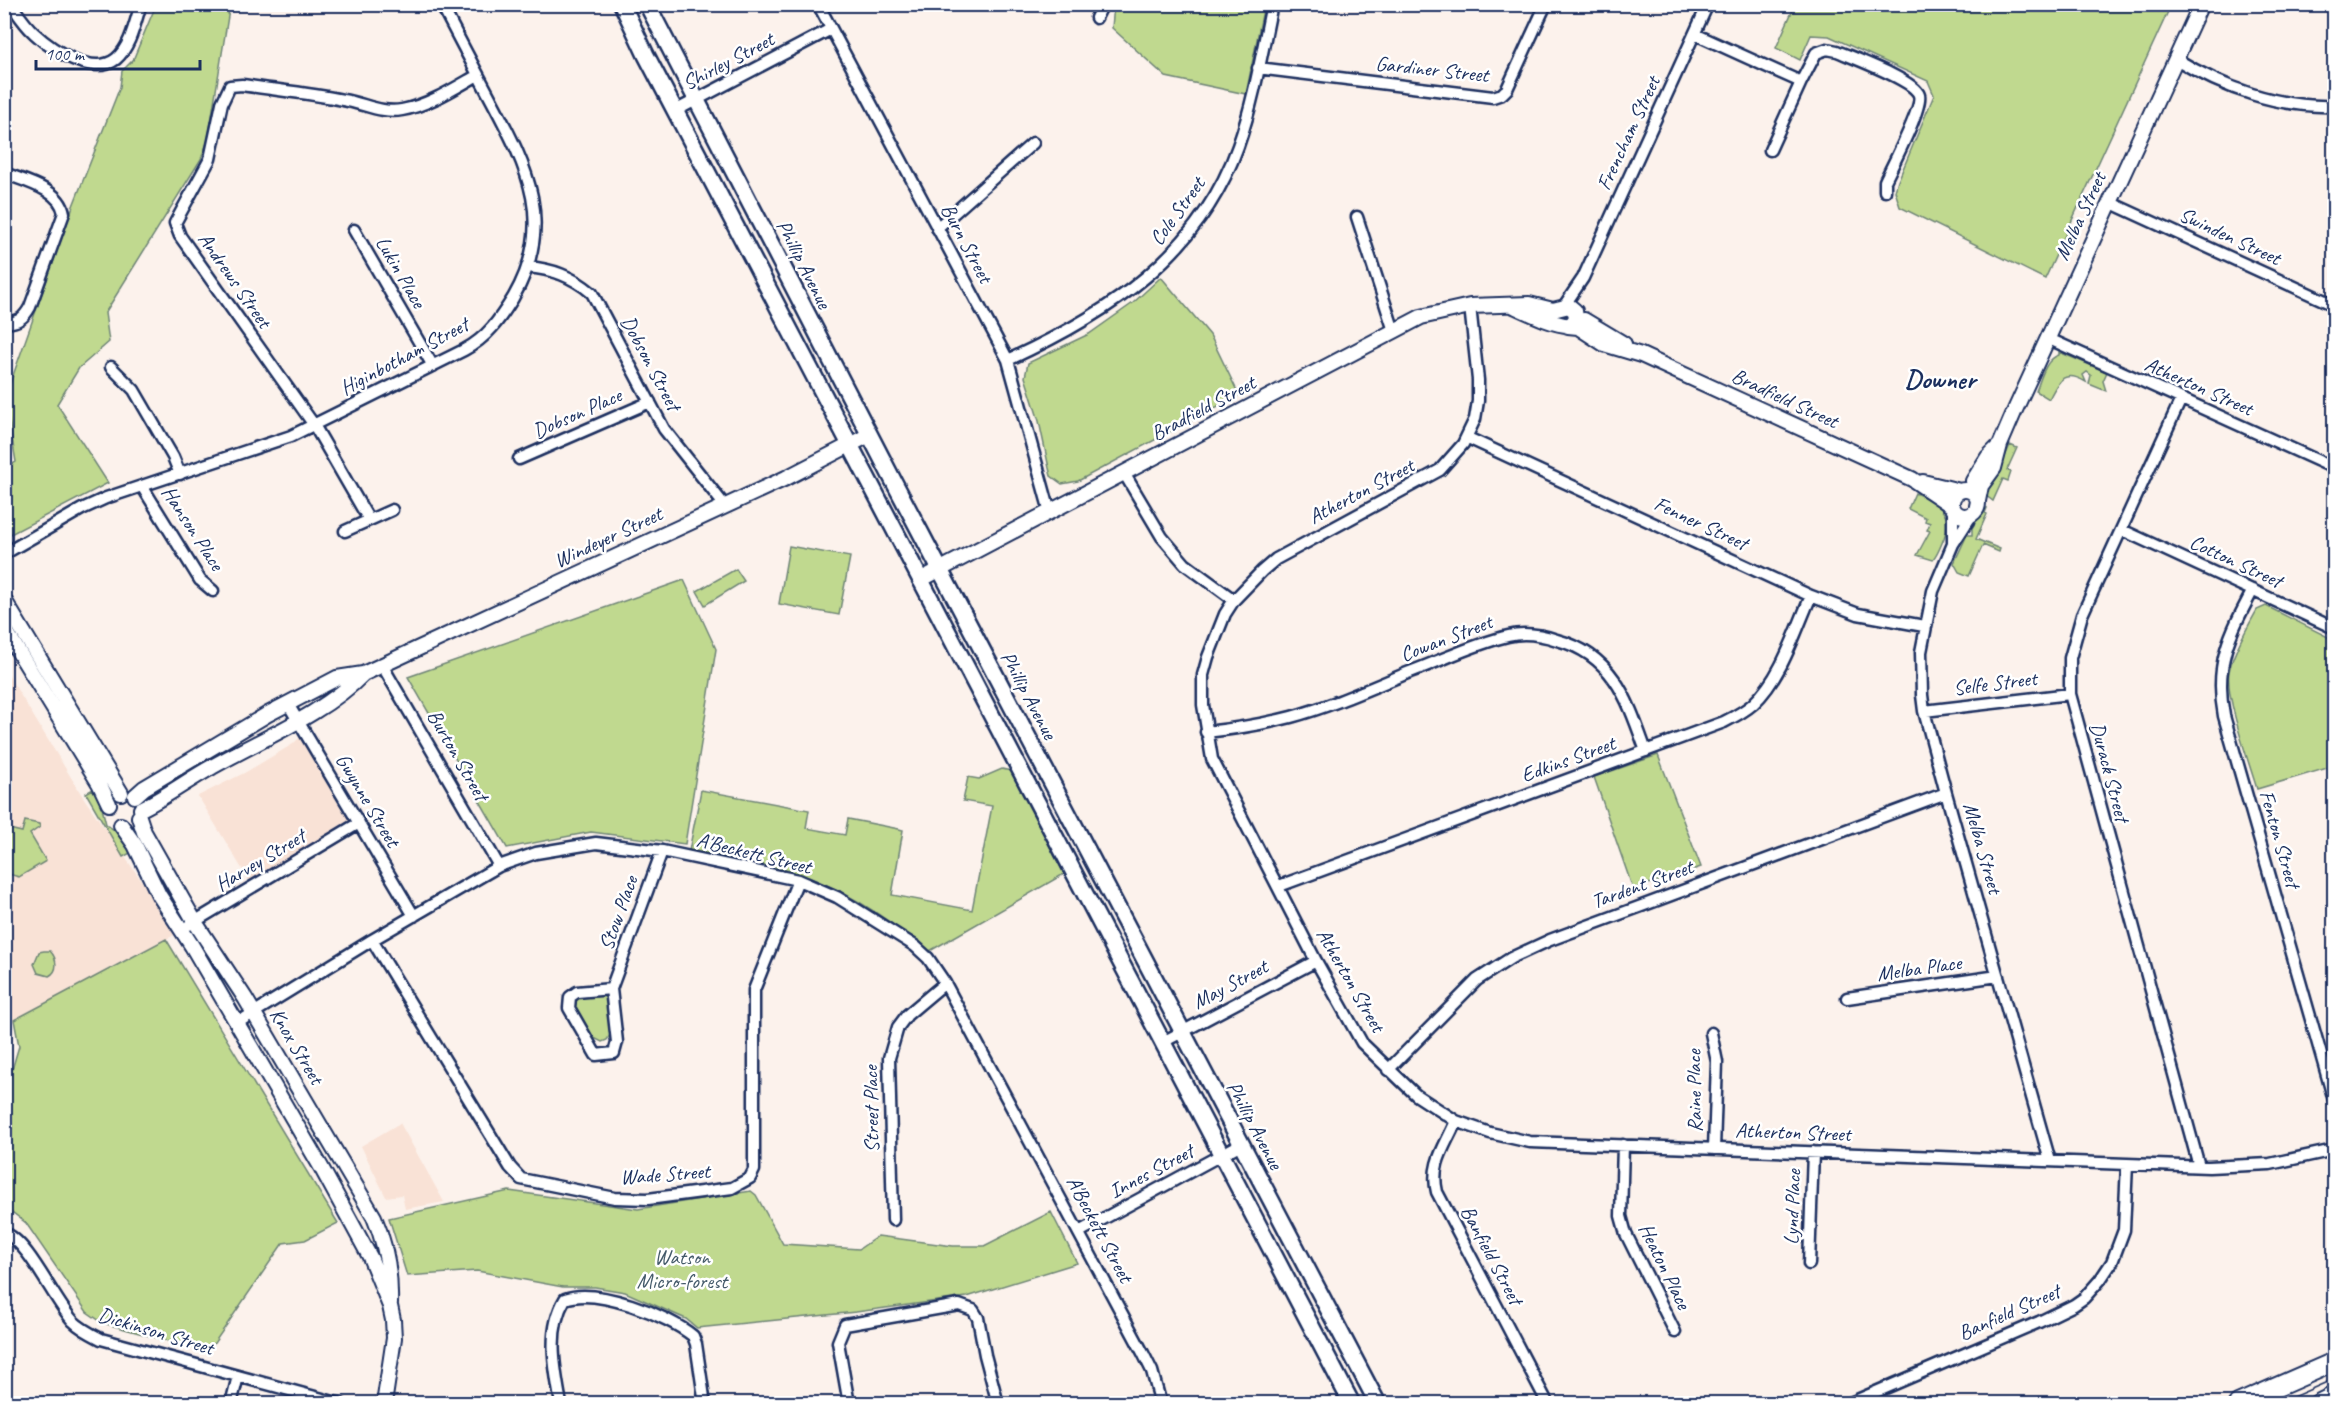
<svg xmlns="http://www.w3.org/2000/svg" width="2339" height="1408" font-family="Caveat,sans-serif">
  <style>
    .built { fill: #f9e2d6 }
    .green { fill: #c0d98f; stroke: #6e8476; stroke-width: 1.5 }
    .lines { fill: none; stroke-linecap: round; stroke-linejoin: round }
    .minor-casing { stroke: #1b2f5e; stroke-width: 15 }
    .tertiary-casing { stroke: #1b2f5e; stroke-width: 18 }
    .secondary-casing { stroke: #1b2f5e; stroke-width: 20 }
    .trunk-casing { stroke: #1b2f5e; stroke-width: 22 }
    .minor { stroke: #fff; stroke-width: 10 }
    .tertiary { stroke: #fff; stroke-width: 14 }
    .secondary { stroke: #fff; stroke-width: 15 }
    .trunk { stroke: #fff; stroke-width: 18 }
    .tram { stroke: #1b2f5e; stroke-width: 1.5 }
    .labels { text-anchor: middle; stroke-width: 5; stroke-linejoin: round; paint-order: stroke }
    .street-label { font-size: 21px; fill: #1b2f5e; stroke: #fff }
    .park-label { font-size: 21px; fill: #445a6a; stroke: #fff }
    .district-label { font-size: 27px; font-weight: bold; fill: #1b2f5e; stroke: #fff }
  </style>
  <rect width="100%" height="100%" fill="#fcf2ec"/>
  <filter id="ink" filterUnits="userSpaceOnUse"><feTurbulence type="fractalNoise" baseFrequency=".0167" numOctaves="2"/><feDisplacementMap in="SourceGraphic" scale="12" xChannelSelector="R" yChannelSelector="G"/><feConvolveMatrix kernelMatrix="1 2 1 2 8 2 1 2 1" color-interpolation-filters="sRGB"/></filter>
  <g filter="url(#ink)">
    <!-- built -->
    <path class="built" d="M4,668L83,797L178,933L5,1025Z
      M301,736L353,823L250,882L198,796L246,772L293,744Z
      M400,1123L444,1202L405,1209L402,1195L386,1197L361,1146Z"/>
    <!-- green -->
    <path class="green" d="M156,5H233L229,10L208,140L201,159L105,313L109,342L79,368L57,404L108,483L5,537V469L16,462L5,398L73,206L120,87L122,71L133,60Z
      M1114,5H1264L1246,94L1166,77L1112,28Z
      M1795,5V4L2171,5L2045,279L1900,207L1895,191L1898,181L1934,95L1928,81L1829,36L1811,35L1800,60L1776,48Z
      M1161,277L1210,335L1239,395L1078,481L1062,484L1051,476L1049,468L1039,421L1025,377L1028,363L1089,334L1133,303Z
      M2059,352L2107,372L2103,381L2106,391L2089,384L2091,375L2087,372L2083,375L2086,382C2064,369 2059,380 2049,399L2036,391C2041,379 2045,359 2059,355Z
      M2010,445L2017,448L2007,470L2011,472L2008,481L2003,479L1993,501L1985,495L1986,487L1998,473Z
      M1915,493C1937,502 1954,513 1944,538C1941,545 1938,554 1933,560L1917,555L1930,531L1927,530L1930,523L1925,521L1926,518L1908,509Z
      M1985,508H1987L1985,513L1987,514L1976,539L2000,549L1999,552L1983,545L1969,576L1959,572L1954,563L1967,535H1972V528Z
      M789,546L850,557L839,615L779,604Z
      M736,569L744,581L705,605L697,591Z
      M684,580L716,649L685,844L591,832L507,848L408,677Z
      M2266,606L2334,640V766L2257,789C2249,762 2225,697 2229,672C2232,654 2248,626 2257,610Z
      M1658,755L1701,867L1633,889L1594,777Z
      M1002,769L1011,771L1064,874L928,952C889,919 843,887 793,872C760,862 723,858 689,851L701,790L809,810L806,828L845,835L848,819L899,829L903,830L892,895L972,910L992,806L963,801L968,777L979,779Z
      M93,789L101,804L106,824L122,836L134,851L123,857L86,793Z
      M25,821L39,824L40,827L30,834L46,861L19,877L5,873V828L22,832Z
      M166,939L338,1223L305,1240L283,1243L208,1352L103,1323L87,1312L26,1223L13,1213L5,1217V1093L19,1046L14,1020Z
      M44,951H50C57,958 59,971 49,976L38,973L34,964L39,952Z
      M590,995H602L609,1000L610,1035L607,1040L602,1042L592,1037L574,1005L579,996Z
      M509,1191L638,1209L751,1191L756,1195L783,1244L859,1249L878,1236L953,1246H984L1051,1212L1077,1263L967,1297L856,1312L697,1328L686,1319L625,1292L595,1287H563L477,1271L407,1276L389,1218Z"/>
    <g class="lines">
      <!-- minor casing -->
      <g class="minor-casing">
        <path id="minor" d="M11,4C18,14 25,25 34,33C52,50 93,77 116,59C131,46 135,22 141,4
          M818,4L1008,360L1050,512
          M1096,18L1103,4
          M1695,34L1801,82L1816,53L1827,49L1837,51C1853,58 1914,80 1919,95C1923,107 1892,166 1885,181V191
          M2176,59C2223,88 2279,108 2334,106
          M1258,68L1493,97L1502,94L1507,89L1546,4
          M675,111L831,29
          M1770,150L1801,82
          M4,173C24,181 60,189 64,213L30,307C24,318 17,324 4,322
          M2109,202L2334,305
          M1357,217L1394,331
          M937,228L1033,143
          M354,230L433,366
          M527,267C552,269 572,276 592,293L664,429L725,506
          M1470,306L1478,380V401L1475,419L1463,444L1440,470L1276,559L1262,571L1234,600L1225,614L1208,657L1203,675V705L1212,759L1316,961L1362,1043L1416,1095L1456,1121L1490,1133L1530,1142L2209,1167L2270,1164L2334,1150
          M1564,306L1583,278L1708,4
          M2047,338L2334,468
          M1008,360C1108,314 1199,256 1238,146C1254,101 1262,52 1272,4
          M111,367L134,390L173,457L180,474
          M2181,399L2082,615L2070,658V694L2199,1166
          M1468,438L1811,596L1858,614L1924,626
          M519,459L650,402
          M1124,473L1162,537L1185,564L1234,600
          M142,486L200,580L213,591
          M1973,513L1953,544L1933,591L1921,652L1922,695L1924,711L1946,793L2050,1161
          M369,520L314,425L180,236L175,223L210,159L222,103L230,86L242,85C275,90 310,93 343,100C363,103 382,114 402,110C429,105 455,88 478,75
          M2122,530L2334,628
          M345,531L392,510
          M1953,544V509
          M4,554L82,509L106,498L291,436L464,350C487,338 500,319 513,298C556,224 528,169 492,101C475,69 458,37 441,4
          M2253,590C2229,635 2214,664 2224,716L2334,1100
          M382,665L499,866
          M288,704L414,916
          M1924,711L2070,694
          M1206,732C1234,729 1264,724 1291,717C1332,706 1371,688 1410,672C1443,660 1474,644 1508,636C1524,632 1542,635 1557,640C1614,655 1628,701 1646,751
          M1279,886L1724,722C1734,717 1744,712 1753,704C1782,677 1795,632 1811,596
          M189,925L359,823
          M372,940L510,1167L521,1179L615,1198L648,1199L732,1188L750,1178L754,1170V990L798,880
          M611,989L577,992L570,997L569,1008L596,1055L614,1053L617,1042L611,989L662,851
          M1847,998L1998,976
          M237,1023L372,940L499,866L536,853L596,843L662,851L798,880L837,897L915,946L928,958L945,983L1143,1353L1152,1371L1161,1404
          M1711,1033L1717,1062L1714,1149
          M1163,1042L1316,961
          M1388,1070L1477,980L1511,958L1550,940L1946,793
          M1456,1121C1445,1147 1430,1164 1437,1192L1548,1404
          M1623,1145L1621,1216L1626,1234L1675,1332
          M893,1220L889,1058L898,1027L907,1015L945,983
          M1079,1232L1241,1144
          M4,1233C28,1240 54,1301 73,1321C81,1329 91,1334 101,1339L341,1404
          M1809,1264L1813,1152
          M231,1404L238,1376
          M561,1404C555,1370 546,1331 565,1299C596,1287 668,1315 693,1336L696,1344L705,1404
          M849,1404L838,1342L845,1325L959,1305L973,1310L978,1318L985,1355L998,1404
          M1848,1404L2039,1322L2074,1305L2084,1298L2100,1280L2112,1262L2124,1230L2127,1164"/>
      </g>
      <!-- tertiary casing -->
      <g class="tertiary-casing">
        <path id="tertiary" d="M1584,320L1624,344
          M1568,326L1578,327L1604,344L1641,355L1912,479L1952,506
          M1973,481L1988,457L2000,445
          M1923,482L1960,491
          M1952 503a13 13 0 1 1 26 0a13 13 0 1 1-26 0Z
          M1977,506L1981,486L1994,468L2000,445L2015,410L2201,4
          M920,580L1421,317L1470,306L1529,304L1553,310L1569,306L1575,311L1576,318L1571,325C1558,327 1527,312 1514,306
          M4,600L121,793
          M4,628L99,783L109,804
          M135,796L144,788L268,714L337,678L363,674L786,478L869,435
          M141,809C166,797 188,780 212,767C261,739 324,714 363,674
          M139,817L144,832L195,922L245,998L374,1217C386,1245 391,1272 390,1303
          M121,825L135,845L159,895L192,946L321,1167L370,1257L390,1306L393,1320L394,1338L384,1404"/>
      </g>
      <!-- secondary casing -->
      <g class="secondary-casing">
        <path id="secondary" d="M622,4L646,55L1352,1404
          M647,4L894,482L1378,1404"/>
      </g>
      <!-- trunk casing -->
      <g class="trunk-casing">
        <path id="trunk" d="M2238,1404L2334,1362
          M2318,1404L2334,1396"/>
      </g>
      <!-- minor -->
      <use href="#minor" class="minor"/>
      <!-- tertiary -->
      <use href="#tertiary" class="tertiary"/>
      <!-- secondary -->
      <use href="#secondary" class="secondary"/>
      <!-- trunk -->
      <use href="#trunk" class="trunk"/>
      <!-- tram -->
      <path class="tram" d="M2277,1404L2334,1379"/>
    </g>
  </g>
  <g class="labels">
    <!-- street labels -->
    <g class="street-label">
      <text transform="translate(728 61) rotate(-28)" y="7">Shirley Street</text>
      <text transform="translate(1432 69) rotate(6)" y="7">Gardiner Street</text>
      <text transform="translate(1628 133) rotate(-65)" y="7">Frencham Street</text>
      <text transform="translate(1177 211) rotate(-54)" y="7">Cole Street</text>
      <text transform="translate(2080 216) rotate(-65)" y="7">Melba Street</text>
      <text transform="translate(2230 236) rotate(25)" y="7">Swinden Street</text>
      <text transform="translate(967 243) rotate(62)" y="7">Burn Street</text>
      <text transform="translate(804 264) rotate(63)" y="7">Phillip Avenue</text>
      <text transform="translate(401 272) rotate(60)" y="7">Lukin Place</text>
      <text transform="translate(235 280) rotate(55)" y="7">Andrews Street</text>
      <text transform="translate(404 356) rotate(-28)" y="7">Higinbotham Street</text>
      <text transform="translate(651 363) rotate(62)" y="7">Dobson Street</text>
      <text transform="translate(2199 386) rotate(24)" y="7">Atherton Street</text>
      <text transform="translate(1785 398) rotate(25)" y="7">Bradfield Street</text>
      <text transform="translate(1203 408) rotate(-28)" y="7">Bradfield Street</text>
      <text transform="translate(577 413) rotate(-24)" y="7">Dobson Place</text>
      <text transform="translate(1361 491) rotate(-28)" y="7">Atherton Street</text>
      <text transform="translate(1701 523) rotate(25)" y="7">Fenner Street</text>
      <text transform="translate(193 528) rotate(57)" y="7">Hanson Place</text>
      <text transform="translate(608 537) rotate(-25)" y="7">Windeyer Street</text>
      <text transform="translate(2236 561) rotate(25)" y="7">Cotton Street</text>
      <text transform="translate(1446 638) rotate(-21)" y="7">Cowan Street</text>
      <text transform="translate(1995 683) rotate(-7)" y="7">Selfe Street</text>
      <text transform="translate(1029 695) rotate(62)" y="7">Phillip Avenue</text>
      <text transform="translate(458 755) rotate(60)" y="7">Burton Street</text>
      <text transform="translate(1568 759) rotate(-20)" y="7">Edkins Street</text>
      <text transform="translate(2110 772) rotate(75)" y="7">Durack Street</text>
      <text transform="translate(368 800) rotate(59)" y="7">Gwynne Street</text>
      <text transform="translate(2280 839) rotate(74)" y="7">Fenton Street</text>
      <text transform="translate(1983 848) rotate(74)" y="7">Melba Street</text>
      <text transform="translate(754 853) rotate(14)" y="7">A'Beckett Street</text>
      <text transform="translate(260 860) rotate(-31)" y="7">Harvey Street</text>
      <text transform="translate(1642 884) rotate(-20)" y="7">Tardent Street</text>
      <text transform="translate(618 913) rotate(-70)" y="7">Stow Place</text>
      <text transform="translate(1919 968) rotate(-8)" y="7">Melba Place</text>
      <text transform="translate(1351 980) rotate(60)" y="7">Atherton Street</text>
      <text transform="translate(1230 984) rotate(-28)" y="7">May Street</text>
      <text transform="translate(297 1046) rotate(59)" y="7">Knox Street</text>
      <text transform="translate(1694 1091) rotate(-91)" y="7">Raine Place</text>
      <text transform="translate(871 1109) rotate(-91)" y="7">Street Place</text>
      <text transform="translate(1255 1125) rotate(62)" y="7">Phillip Avenue</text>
      <text transform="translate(1793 1132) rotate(2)" y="7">Atherton Street</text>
      <text transform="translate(1151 1171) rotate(-28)" y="7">Innes Street</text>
      <text transform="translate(665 1174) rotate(-4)" y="7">Wade Street</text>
      <text transform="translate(1792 1207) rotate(-88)" y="7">Lynd Place</text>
      <text transform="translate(1100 1229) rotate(62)" y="7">A'Beckett Street</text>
      <text transform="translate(1492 1255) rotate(62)" y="7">Banfield Street</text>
      <text transform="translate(1665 1266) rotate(64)" y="7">Heaton Place</text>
      <text transform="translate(2009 1312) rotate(-24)" y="7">Banfield Street</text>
      <text transform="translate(156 1331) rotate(17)" y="7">Dickinson Street</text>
    </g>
    <!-- park labels -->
    <g class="park-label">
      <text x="682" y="1264">Watson<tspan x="682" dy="24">Micro-forest</tspan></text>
    </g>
    <!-- district labels -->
    <g class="district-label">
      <text x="1940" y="388">Downer</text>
    </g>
  </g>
  <!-- margin -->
  <rect width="2339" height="1408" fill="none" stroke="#fff" stroke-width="24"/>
  <rect x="12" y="12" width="2315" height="1384" fill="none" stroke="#1b2f5e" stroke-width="2" filter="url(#ink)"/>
  <!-- scale -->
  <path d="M36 60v9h164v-9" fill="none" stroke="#1b2f5e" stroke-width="3"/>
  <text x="45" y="60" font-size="18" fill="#1b2f5e" stroke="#ffffff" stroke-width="4.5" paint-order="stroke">100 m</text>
</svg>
